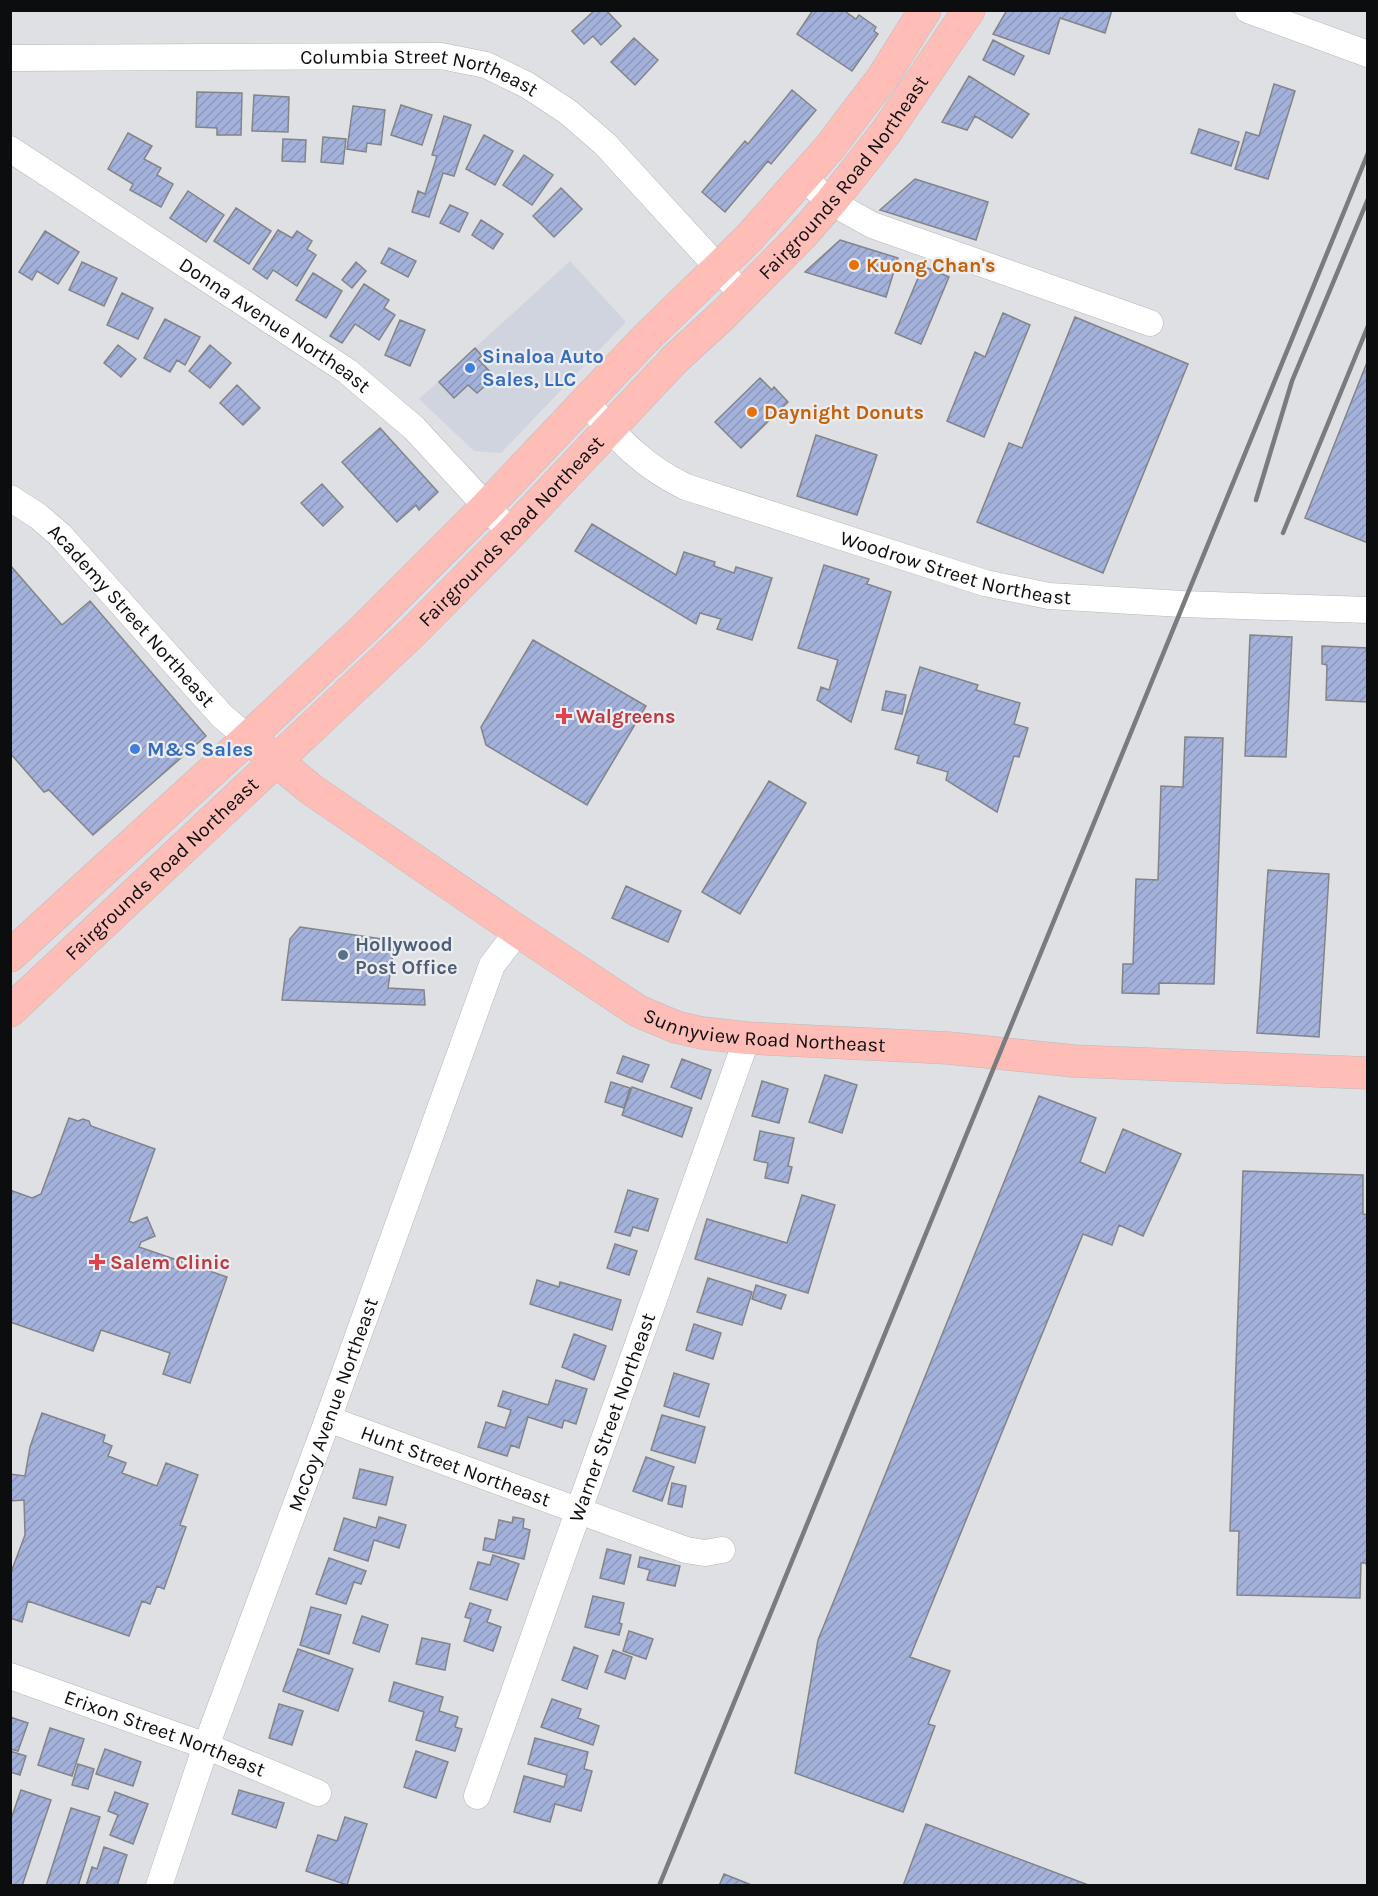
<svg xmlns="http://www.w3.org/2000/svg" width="1378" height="1896" font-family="Karla,sans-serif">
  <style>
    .built { fill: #d0d4df }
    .building { fill: url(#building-hatch); stroke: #838488; stroke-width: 1.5 }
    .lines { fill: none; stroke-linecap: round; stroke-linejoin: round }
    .minor-casing { stroke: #b6b7bb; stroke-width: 27 }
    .major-casing { stroke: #bbbbbc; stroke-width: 33 }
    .minor { stroke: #fff; stroke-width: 26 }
    .major { stroke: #ffbdb7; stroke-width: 32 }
    .rail { stroke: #7a7b7e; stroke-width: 4.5 }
    .food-dot { fill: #e8710a; stroke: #ebedf1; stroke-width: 2 }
    .shop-dot { fill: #3f7fe0; stroke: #ebedf1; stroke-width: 2 }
    .health-dot { fill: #e0444e; stroke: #ebedf1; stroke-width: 2 }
    .service-dot { fill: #5c6f8a; stroke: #ebedf1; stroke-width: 2 }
    .labels { text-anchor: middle; stroke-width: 4.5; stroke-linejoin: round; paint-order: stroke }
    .street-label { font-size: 20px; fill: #0c0d0e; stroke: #ebedf1 }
    .food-label { font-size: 20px; font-weight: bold; fill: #c56008; stroke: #ebedf1; text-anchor: start }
    .shop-label { font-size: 20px; font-weight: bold; fill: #366cbe; stroke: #ebedf1; text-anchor: start }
    .health-label { font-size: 20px; font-weight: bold; fill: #be3a42; stroke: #ebedf1; text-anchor: start }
    .service-label { font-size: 20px; font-weight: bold; fill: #4e5e75; stroke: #ebedf1; text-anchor: start }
  </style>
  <defs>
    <pattern id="building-hatch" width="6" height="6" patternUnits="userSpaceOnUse" patternTransform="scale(1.5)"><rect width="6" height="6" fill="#a4b2db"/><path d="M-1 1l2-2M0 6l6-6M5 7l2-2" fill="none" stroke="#8c98bb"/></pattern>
  </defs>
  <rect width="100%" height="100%" fill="#dee0e4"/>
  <!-- built -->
  <path class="built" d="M570,261L626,322L501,453L474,451L419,399Z"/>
  <!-- building -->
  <path class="building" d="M595,10H606L621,26L601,45L593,36L584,44L572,31Z
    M813,10H843L856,19L859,15L876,27L874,31L878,34L852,71L797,34Z
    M1007,10H1112L1105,33L1060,18L1049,54L993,34Z
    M634,38L658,60L635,85L611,62Z
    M993,40L1024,56L1014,75L983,60Z
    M969,76L1029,114L1012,138L975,116L967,130L942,122Z
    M1274,84L1295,91L1268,179L1235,169L1246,132L1259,136Z
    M792,90L816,110L771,164L768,161L725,212L702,192L745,141L748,144Z
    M197,92L242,93L241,135H217V128L196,127Z
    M254,95L289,97L288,132L252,131Z
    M401,105L432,115L422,145L391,135Z
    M353,106L385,110L381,145L367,143L366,152L347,149Z
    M444,116L471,125L454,176L443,173L429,217L412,212L418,191L425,194L437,156L432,155Z
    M1199,129L1239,142L1231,166L1191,153Z
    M128,133L152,146L144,159L161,168L157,175L173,184L161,207L130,190L133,184L108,169Z
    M484,135L513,151L495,185L466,169Z
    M323,137L346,139L343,164L321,162Z
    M283,139L306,140L305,162L282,161Z
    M524,155L553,175L532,205L503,185Z
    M915,179L988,202L976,240L880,210Z
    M561,188L582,209L554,237L533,216Z
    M188,191L224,215L206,242L170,218Z
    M450,205L468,213L459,232L440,223Z
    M236,208L271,231L249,264L214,241Z
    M481,220L503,234L493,249L472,235Z
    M278,230L292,238L297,231L312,241L307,249L316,255L297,286L273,270L267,279L253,269Z
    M45,231L79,252L58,284L37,271L32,280L19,272Z
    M840,240L898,258L886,297L805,272Z
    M389,248L416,261L408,277L381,263Z
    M82,262L117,278L104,306L69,290Z
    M356,262L366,271L352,288L342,280Z
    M923,266L949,277L921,344L895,333Z
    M313,273L342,291L326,318L296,300Z
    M364,284L389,300L384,308L395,315L379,340L355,324L342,343L330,336Z
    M122,293L153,308L138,339L107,325Z
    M1003,313L1030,325L984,437L947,421L975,352L985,357Z
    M1075,317L1188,364L1103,573L977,522L1009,443L1022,448Z
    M165,319L200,337L185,365L177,360L170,372L144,358Z
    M400,320L425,330L410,366L385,355Z
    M118,345L136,359L121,377L104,363Z
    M210,345L231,363L210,388L189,371Z
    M475,348L482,356L478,359L495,377L477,393L468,385L454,398L439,382Z
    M1368,360V543L1305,518Z
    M760,378L772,390L774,387L788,402L741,448L715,422Z
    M237,385L260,408L243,425L220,403Z
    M380,428L438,492L419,510L416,505L397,522L342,462Z
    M816,435L877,455L857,515L797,496Z
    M322,484L343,507L323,526L301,503Z
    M592,524L676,575L684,552L715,562L714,566L734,573L736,567L772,578L752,640L717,629L721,619L700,613L696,624L575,551Z
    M10,565L62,625L90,601L206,736L93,835L49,790L44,792L10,753Z
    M824,565L869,579L867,584L891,592L851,722L817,700L821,687L829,690L838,660L798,648Z
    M1250,635L1292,637L1286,757L1245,756Z
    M533,640L646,706L587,805L486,745L481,727Z
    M1322,646L1368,648V702L1326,700L1327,665L1322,664Z
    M920,667L978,685L976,690L1020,703L1014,724L1028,728L1019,757L1014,756L997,812L946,780L948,772L917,763L919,756L895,749Z
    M886,691L906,695L902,714L882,710Z
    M1185,737L1223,738L1214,984L1159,983V994L1122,993L1123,964H1133L1136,879L1158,880L1161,786L1183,787Z
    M769,781L806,803L740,914L702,892Z
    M1268,870L1329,874L1319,1037L1257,1033Z
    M626,886L681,911L668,942L612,918Z
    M300,927L395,941L388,988L424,990L425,1005L282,1000L290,939Z
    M623,1056L649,1065L642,1082L617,1073Z
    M682,1059L711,1070L701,1099L671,1087Z
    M825,1075L857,1085L842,1133L809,1122Z
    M762,1081L788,1089L779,1123L752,1116Z
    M611,1082L630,1088L624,1108L605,1102Z
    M632,1087L692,1108L682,1137L622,1115Z
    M1039,1096L1096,1118L1080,1162L1105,1173L1123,1129L1181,1154L1143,1236L1119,1225L1112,1245L1083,1234L910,1657L950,1671L928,1724L935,1726L903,1812L795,1773L818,1640Z
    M69,1118L78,1121L83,1119L89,1121L91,1126L155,1149L129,1221L133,1223L147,1217L155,1236L141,1242L139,1247L227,1277L190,1383L163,1374L170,1353L101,1330L93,1351L10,1322V1190L32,1198L41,1194Z
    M760,1131L794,1138L788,1166L792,1167L788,1183L765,1178L768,1163L754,1160Z
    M1243,1171L1363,1175V1214L1368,1215V1571L1366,1563H1361L1360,1598L1237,1595L1239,1531H1230Z
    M628,1190L658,1199L648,1231L633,1227L630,1236L615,1232Z
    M802,1195L835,1205L808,1293L695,1259L707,1219L787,1243Z
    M615,1244L637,1251L629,1275L607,1268Z
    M708,1278L752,1292L742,1325L697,1312Z
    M537,1280L559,1287L560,1282L621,1300L612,1330L530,1304Z
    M756,1285L786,1295L781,1309L752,1299Z
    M694,1324L721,1333L713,1359L686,1350Z
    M574,1334L606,1346L594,1380L562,1367Z
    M674,1373L709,1384L699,1417L664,1406Z
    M556,1380L587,1389L576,1424L564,1420L562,1428L528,1417L519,1448L511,1445L507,1456L478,1447L486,1422L505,1428L511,1410L498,1406L503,1391L548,1405Z
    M42,1413L105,1435L103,1442L112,1446L108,1456L126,1463L122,1473L157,1486L166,1463L198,1475L180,1525L186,1527L164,1589L157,1586L150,1604L142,1601L129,1636L28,1601L22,1622L10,1618V1575L25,1535L24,1500L10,1501V1474L25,1476L30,1447Z
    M662,1415L705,1427L695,1463L651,1450Z
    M646,1457L674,1467L662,1501L633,1491Z
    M360,1469L393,1477L386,1505L353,1498Z
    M672,1483L686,1486L682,1507L668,1504Z
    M379,1517L406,1525L399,1548L374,1540L368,1561L334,1550L344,1518L376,1528Z
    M513,1517L524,1519L523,1528L530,1530L524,1559L483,1550L485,1538L495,1540L499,1520L512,1523Z
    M607,1549L631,1555L624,1584L600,1578Z
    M493,1555L519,1564L507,1600L470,1589L478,1562L490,1565Z
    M640,1557L680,1566L675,1586L647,1580L650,1570L638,1567Z
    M329,1558L366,1571L361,1584L354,1582L346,1604L316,1594Z
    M593,1596L624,1603L619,1623L622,1624L619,1635L585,1627Z
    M470,1603L491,1610L487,1622L501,1627L493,1651L464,1641L471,1619L465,1617Z
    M311,1607L341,1615L329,1654L300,1645Z
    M362,1616L388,1625L379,1652L353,1643Z
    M629,1631L653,1639L646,1659L623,1651Z
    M422,1638L450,1644L445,1670L416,1664Z
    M574,1647L598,1656L587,1689L562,1680Z
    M298,1649L353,1669L338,1711L283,1691Z
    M613,1650L632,1657L625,1679L605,1672Z
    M394,1682L443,1697L439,1711L458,1717L455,1727L462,1729L455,1751L416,1740L424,1712L389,1701Z
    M552,1699L581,1709L578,1718L599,1726L593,1745L541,1727Z
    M279,1704L303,1711L292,1745L269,1738Z
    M10,1717L28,1723L18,1751L10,1749Z
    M50,1728L84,1739L72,1776L38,1765Z
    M535,1738L588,1752L584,1769L592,1771L581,1811L555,1804L550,1822L514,1812L524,1776L564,1787L567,1775L528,1764Z
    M105,1749L141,1762L133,1786L96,1774Z
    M10,1751L26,1756L20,1775L10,1772Z
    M416,1751L448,1762L436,1798L404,1787Z
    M78,1764L94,1769L88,1789L72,1785Z
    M21,1790L51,1800L22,1886H10V1822Z
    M239,1790L284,1803L276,1828L232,1814Z
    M115,1792L148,1804L133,1844L110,1835L118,1815L108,1811Z
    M71,1808L100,1817L78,1886H46Z
    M345,1817L367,1824L347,1885L306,1871L318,1835L337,1841Z
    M926,1824L1091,1886H903Z
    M104,1847L127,1855L117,1886H86L92,1867L97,1869Z
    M724,1874L754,1886H719Z"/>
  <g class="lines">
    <!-- minor casing -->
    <g class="minor-casing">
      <g id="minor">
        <path d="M1248,10L1368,54"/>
        <path id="s1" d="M10,58L441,56L486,65L527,85L568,112L605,144L743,295"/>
        <path id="s2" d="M10,149L347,371L414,428L511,533"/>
        <path d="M803,178L831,202L872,225L1150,323"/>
        <path id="s3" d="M585,401C618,438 640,465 686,487L985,583L1049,596L1182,604L1368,610"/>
        <path id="s4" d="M10,498L38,516L60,535L222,716L248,738"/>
        <path id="s5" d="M328,1419L686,1550L705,1553L722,1550"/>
        <path id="s6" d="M10,1676L206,1746L318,1793"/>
        <path id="s7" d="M477,1796L747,1038"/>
        <path id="s8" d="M159,1886L206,1746L328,1419L492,965L518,931"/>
      </g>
    </g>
    <!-- major casing -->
    <g class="major-casing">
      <g id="major">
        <path id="s9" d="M260,747L312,790L518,931L638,1011L676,1027L702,1033L747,1038L948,1048L1074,1061L1368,1073"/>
        <path d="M10,956L248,738L368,625L486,507L645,339L748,239L830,147L883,77L925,10"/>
        <path id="s10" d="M10,1011L412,633L511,533L676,358L723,315L802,235L831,202L886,132L969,10"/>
      </g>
    </g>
    <!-- minor -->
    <use href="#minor" class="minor"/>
    <!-- major -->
    <use href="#major" class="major"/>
    <!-- rail -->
    <path class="rail" d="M1256,500L1292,381L1368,199
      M1283,533L1368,326
      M659,1886L1368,153"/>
  </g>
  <!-- markers -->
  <g class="food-dot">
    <circle cx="854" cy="265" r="6"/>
    <circle cx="752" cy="412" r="6"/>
  </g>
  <g class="shop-dot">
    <circle cx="470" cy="368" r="6"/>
    <circle cx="135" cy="749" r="6"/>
  </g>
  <g class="health-dot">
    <path d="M561 707h6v6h6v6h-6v6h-6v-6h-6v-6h6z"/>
    <path d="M94 1253h6v6h6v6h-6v6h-6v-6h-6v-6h6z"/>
  </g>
  <circle class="service-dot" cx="343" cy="955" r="6"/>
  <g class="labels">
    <!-- street labels -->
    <g class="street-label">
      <text dy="7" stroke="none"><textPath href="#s1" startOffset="412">Columbia Street Northeast</textPath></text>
      <text dy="7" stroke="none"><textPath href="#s10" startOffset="1180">Fairgrounds Road Northeast</textPath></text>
      <text dy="7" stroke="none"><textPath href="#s2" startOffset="318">Donna Avenue Northeast</textPath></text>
      <text dy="7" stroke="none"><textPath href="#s10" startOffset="694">Fairgrounds Road Northeast</textPath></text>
      <text dy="7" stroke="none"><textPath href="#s3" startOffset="416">Woodrow Street Northeast</textPath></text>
      <text dy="7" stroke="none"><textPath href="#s4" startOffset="170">Academy Street Northeast</textPath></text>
      <text dy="7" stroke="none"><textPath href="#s10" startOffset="208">Fairgrounds Road Northeast</textPath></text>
      <text dy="7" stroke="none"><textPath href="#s9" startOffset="591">Sunnyview Road Northeast</textPath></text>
      <text dy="7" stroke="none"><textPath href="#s8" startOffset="512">McCoy Avenue Northeast</textPath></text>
      <text dy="7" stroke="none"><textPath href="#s7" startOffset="402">Warner Street Northeast</textPath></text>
      <text dy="7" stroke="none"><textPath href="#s5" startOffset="136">Hunt Street Northeast</textPath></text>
      <text dy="7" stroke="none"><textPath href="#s6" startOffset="165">Erixon Street Northeast</textPath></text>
    </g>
    <!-- food labels -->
    <g class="food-label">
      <text x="866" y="272">Kuong Chan's</text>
      <text x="764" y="419">Daynight Donuts</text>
    </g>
    <!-- shop labels -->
    <g class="shop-label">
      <text x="482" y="363">Sinaloa Auto<tspan x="482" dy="23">Sales, LLC</tspan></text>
      <text x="147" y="756">M&amp;S Sales</text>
    </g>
    <!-- health labels -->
    <g class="health-label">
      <text x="576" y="723">Walgreens</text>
      <text x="110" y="1269">Salem Clinic</text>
    </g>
    <!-- service labels -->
    <g class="service-label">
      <text x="355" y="951">Hollywood<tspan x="355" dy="23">Post Office</tspan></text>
    </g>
  </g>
  <!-- border -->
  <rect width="1378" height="1896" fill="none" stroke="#0c0d0e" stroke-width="24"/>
</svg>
